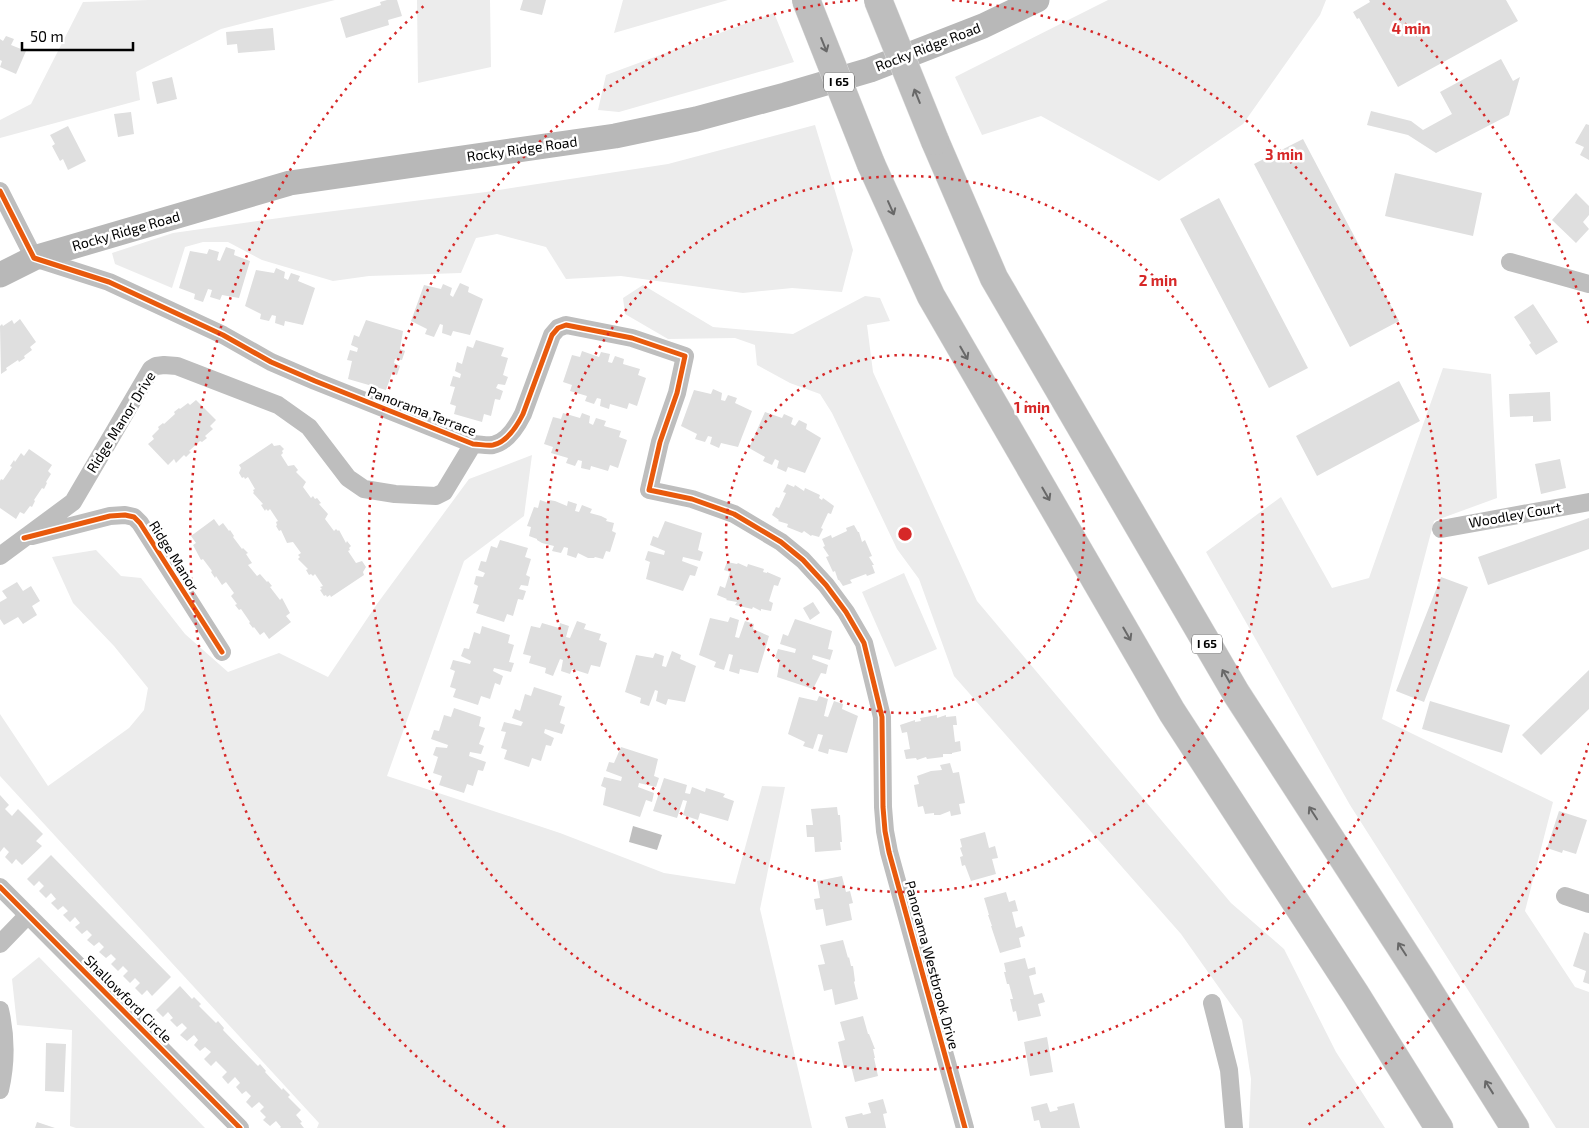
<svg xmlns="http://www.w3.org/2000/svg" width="1589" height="1128" font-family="'Exo 2',sans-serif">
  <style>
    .green { fill: #ececec }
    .water { fill: #bfbfbf }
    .building { fill: #dfdfdf }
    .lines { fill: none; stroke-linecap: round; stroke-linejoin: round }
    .motorway-casing { stroke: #dbdbdb; stroke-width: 29 }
    .minor { stroke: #bebebe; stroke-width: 18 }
    .secondary { stroke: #b8b8b8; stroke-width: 25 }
    .motorway { stroke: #bebebe; stroke-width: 28 }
    .motorway-bridge-casing { stroke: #dbdbdb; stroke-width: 29; stroke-linecap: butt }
    .motorway-bridge { stroke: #bebebe; stroke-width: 28 }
    .cycleway-casing { stroke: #fff; stroke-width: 8 }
    .cycleway { stroke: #e8590c; stroke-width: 5 }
    .oneway { stroke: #686868 }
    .ring { fill: none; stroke: #d62828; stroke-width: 2.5; stroke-dasharray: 2.5 5 }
    .labels { text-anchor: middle; stroke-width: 5; stroke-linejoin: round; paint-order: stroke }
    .shield { fill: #fff; stroke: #4c4c4c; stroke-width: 1 }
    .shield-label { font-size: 12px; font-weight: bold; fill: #000 }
    .street-label { font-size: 14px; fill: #000; stroke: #fff }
    .centre { fill: #d62828; stroke: #fff; stroke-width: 2.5 }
    .ring-label { font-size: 15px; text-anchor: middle; font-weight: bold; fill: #d62828; stroke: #fff; stroke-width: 5; stroke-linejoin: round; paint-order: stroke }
  </style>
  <rect width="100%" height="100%" fill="#fff"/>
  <!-- green -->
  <path class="green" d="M149,0H335L221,29L136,72L140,100L0,138V120L31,104L83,2Z
    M417,0H490L491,67L418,83Z
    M623,0H728L614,33Z
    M1108,0H1326L1320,15L1243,124L1159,181L1041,116L982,135L955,77Z
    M774,13L794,62L619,112L598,110L606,75Z
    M815,125L853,250L842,292L792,288L743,293L621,276L566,279L546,247L497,234L476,238L461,273L369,276L333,281L262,260L228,242H203L185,247L172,288L115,264L112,253L173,233L294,216L486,192L668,164Z
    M643,285L713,327L793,334L865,296L880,298L890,321L867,325L873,372L977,601L1231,903L1284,949L1336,1052L1385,1128H1249L1251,1079L1242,1020L1181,934L954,676L919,579L897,549L832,413L820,394L790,383L757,365L755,345L735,338L668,339L625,314L623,298Z
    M1443,368L1491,374L1497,498L1434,521L1382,719L1553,802L1525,911L1575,987L1589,992V1128H1556L1350,805L1206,552L1281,497L1332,588L1369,578Z
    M532,455L524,516L464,561L387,776L560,833L664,873L735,884L762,786L785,787L760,909L812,1128H317L319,1123L0,776V714L48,786L129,728L144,710L148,688L114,646L73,603L52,557L96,550L121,576L141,578L185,634L228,672L279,653L328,677L377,604L469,479Z
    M904,573L937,649L895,667L862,592Z
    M39,957L205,1128H76L70,1126L72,1030L17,1025L12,979Z"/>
  <!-- water -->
  <path class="water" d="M633,826L662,835L657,850L629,842Z"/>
  <!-- building -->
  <path class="building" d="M387,0H397L402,16L388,20L389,25L346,38L340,18L381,5L380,2Z
    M523,0H546L542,15L520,10Z
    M1369,0H1506L1518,21L1398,87L1359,18L1357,19L1353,12L1370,2Z
    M273,28L275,50L238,53L237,44L227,45L226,32Z
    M6,36L14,39L11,45L26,51L16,74L0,67L2,61L0,60V39L3,41Z
    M1501,59L1513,81L1520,77L1509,115L1436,153L1408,135L1367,125L1371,111L1411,121L1423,130L1452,114L1440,92Z
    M172,77L177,99L157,104L152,82Z
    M131,112L134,134L118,137L114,114Z
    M1586,124L1589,125V160L1580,155L1584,147L1575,143Z
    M68,126L86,161L68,170L63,159L60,161L52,146L55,144L50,135Z
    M1303,139L1399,321L1350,347L1254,164Z
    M1395,173L1482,193L1473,236L1385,216Z
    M1576,193L1589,206V215L1583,222L1589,229L1576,243L1552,220Z
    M1219,198L1308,368L1269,388L1180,219Z
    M226,247L235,250L234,255L250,261L239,298L222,295L220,300L210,297L212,290L208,289L203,302L194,299L195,294L179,288L190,251L207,254L209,249L219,252L217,260L220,261Z
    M276,268L285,272L284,278L288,280L291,273L300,276L298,281L315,288L303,325L285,321L284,326L275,323L276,316L272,315L269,321L260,319L261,314L245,306L256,270L274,273Z
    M460,283L469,287L468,292L483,299L470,335L453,331L451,336L442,333L443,325L440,324L434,337L425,334L427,329L411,321L424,285L441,289L443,284L452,288L450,295L453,297Z
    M1533,304L1558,342L1536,355L1529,345L1531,343L1514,317Z
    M20,319L36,342L30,347L32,350L24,356L25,358L19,362L18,360L6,368L7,370L1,374L0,326L2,324L3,326L12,320L14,324Z
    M366,320L403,331L400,349L405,351L402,360L395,359L394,363L400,366L397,375L392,373L386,390L348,379L352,361L347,360L350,350L357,352L358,348L351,345L354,335L359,337Z
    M476,340L504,348L501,356L508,358L503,375L508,377L505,385L498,384L496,388L503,391L500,400L495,399L491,416L484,414L482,422L454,414L456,406L450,404L455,387L450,386L453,376L460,378L461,374L455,371L457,362L462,364L467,346L473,348Z
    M582,351L599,357L601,352L610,354L608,362L612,363L615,356L624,359L623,364L640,369L638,375L646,378L637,406L629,403L627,409L610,404L609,409L600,406L601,399L597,398L594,404L585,401L587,396L570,391L572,385L563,382L572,355L580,357Z
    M1399,381L1420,421L1317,476L1296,436Z
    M713,389L722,393L721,400L725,401L728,395L737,398L735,403L752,411L738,447L721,443L719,448L710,444L712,437L708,436L705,442L695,439L697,434L681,426L694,390L711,394Z
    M1550,392L1551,421L1533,422V416L1510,417L1509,394Z
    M196,400L216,420L210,426L213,429L205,436L207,438L202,442L200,441L189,451L191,452L186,457L184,455L176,463L174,459L168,465L148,444L154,439L152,436L159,429L158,427L163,423L164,424L175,414L174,412L179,408L180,409L188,403L190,405Z
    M765,412L782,418L784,414L793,418L791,424L795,426L799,420L807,424L806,429L821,438L805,473L788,467L786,472L777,468L779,461L775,459L772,465L763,461L765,457L749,448Z
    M563,413L580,418L582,413L590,416L589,423L593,425L596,418L606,421L604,426L621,431L619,437L627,440L618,468L610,465L608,471L591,466L590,470L581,468L582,461L578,460L575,466L566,463L568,458L551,453L553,447L544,444L553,417L561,419Z
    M272,443L274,446L280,445L284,449L282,451L283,453L281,455L288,466L294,465L298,470L296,472L306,482L303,487L311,498L313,496L315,499L317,498L321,503L319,504L328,514L325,519L334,531L336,529L338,531L339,530L346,543L347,541L351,546L349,548L350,550L348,551L356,563L362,561L366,567L363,572L364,575L331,597L330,595L327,597L326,595L324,596L320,590L322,589L320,587L323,586L315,574L313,576L311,574L309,575L306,570L308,569L298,559L300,557L298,555L301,553L293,542L287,543L281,530L279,531L276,526L277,525L276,522L278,521L270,509L268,511L266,509L265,511L261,505L263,504L253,493L254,492L253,490L255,489L248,477L245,479L244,477L242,478L239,473L241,468L239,465Z
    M29,449L52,465L48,471L51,474L46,482L47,483L44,489L42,488L34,500L35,501L32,507L30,506L24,514L20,512L16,519L0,508V481L1,479L3,480L12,467L10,466L14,460L15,462L21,453L24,456Z
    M1560,459L1566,488L1541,494L1535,464Z
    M787,484L794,487L795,485L804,491L805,488L820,495L819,498L822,500L823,498L834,506L831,514L828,513L821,528L823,529L819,537L812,535L811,536L804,531L802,533L787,527L788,524L778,521L779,520L772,515L776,507L779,508L786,493L783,492Z
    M540,500L549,503V500L555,501L567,506L568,501L577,504L575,511L579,512L582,505L592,509L590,513L601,516L607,519L606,521L614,523L612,531L616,533L610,552L606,551L603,559L595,557L594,558H588L578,553L576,558L567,555L568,548L564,547L561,553L552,551L554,546L542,543L537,540V539L529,536L531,527L527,526L534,507L538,508Z
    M1589,518V549L1488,585L1478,557Z
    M214,519L219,526L223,523L229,531L230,530L234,536L233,537L242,549L243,548L248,553L246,554L252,563L248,565L257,576L260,574L267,582L268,581L272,586L270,587L280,600L282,598L290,613L286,616L291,622L269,639L264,632L260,635L254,627L253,628L249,623L250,622L241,609L239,610L235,605L237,604L231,596L234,593L226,582L222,585L216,576L215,578L211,572L212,571L203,559L201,560L193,545L196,543L191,536Z
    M665,521L702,533L698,550L703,552L700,561L683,557L682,561L698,567L695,576L690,575L683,591L646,579L650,562L645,560L648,551L664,555L665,551L650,545L653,536L658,538Z
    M854,525L858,532H859L862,542L865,540L872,556L869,557L874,565H872L875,573L867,576L866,574L850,580L852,583L843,586L839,580H838L835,571L833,572L826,557L829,556L823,547L825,546L822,539L831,535L832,538L847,531L846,528Z
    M500,540L528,548L525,557L531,559L526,575L530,577L528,586L521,585L519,589L526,591L523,600L518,599L513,616L507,614L504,622L476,613L479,605L473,603L478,586L474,584L476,576L483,577L485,573L478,570L481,561L486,562L491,546L497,548Z
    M727,562L737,564L738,563L747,567L748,564L764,569L763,572L767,573V572L781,578L778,586L774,585L769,601L773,603L771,611L761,609V611L753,607L752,609L735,605L737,602L726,600L727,599L717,595L720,586L725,588L730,572L724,570Z
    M1441,577L1468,587L1424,702L1396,691Z
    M17,582L23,591L31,586L40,601L32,606L37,615L23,624L18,617L4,625L0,619V602L7,598L2,591Z
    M813,602L820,613L810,620L803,608Z
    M730,617L739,620L735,637L739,638L745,621L754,624L753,629L769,636L758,673L740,669L739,674L729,671L733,655L729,654L724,670L714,667L716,662L699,655L710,618L728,622Z
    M795,619L832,631L828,649L833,650L830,660L813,655L812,659L828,665L826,674L821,673L813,689L777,677L780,660L775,658L778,649L795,653L796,649L780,644L783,634L788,636Z
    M577,621L586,624L584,629L601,634L599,640L607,643L600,667L591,665L588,674L572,669L570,674L561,671L563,660L560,659L553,676L545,673L546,668L529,663L531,656L523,654L531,626L540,628L542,623L559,628L560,623L569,626L566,637L570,638Z
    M482,626L510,635L508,643L514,645L509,662L514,663L511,672L494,668L493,671L503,676L500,685L495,683L490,699L481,696L478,705L453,697L456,689L450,687L455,671L450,669L453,660L470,664L471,661L461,656L464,648L469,649L474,632L480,634Z
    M672,651L681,655L680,659L696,666L685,702L668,699L666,705L656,701L658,691L655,690L649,706L640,703L641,698L625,692L636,655L653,658L655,653L664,656L662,666L666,667Z
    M1589,670V709L1541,755L1522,735Z
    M534,687L562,696L559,705L565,707L560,723L565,725L562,734L545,729L544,733L554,738L551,746L546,745L541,761L532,758L529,767L504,759L507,750L501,748L506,732L501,731L504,722L521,726L523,722L512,718L515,709L520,711L525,694L531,696Z
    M819,696L828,699L824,716L828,717L834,701L843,704L842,709L858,716L847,753L829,749L828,754L818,751L823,735L818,734L813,749L803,746L805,742L788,734L799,697L817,701Z
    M1430,701L1510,725L1502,753L1422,729Z
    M454,708L481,717L479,726L485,728L479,744L484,746L481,754L470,752L469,756L486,762L483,771L478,770L473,786L467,784L464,793L439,785L442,776L433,773L438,757L433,755L436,747L447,748L448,745L431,739L434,730L439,731L444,715L451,717Z
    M937,715V718L946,715V717L956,716L957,725H953L955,742L960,741L961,751L952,753V754H943V757L927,759L926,757L917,760L916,758L906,759L904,750L910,749L907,732L902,733L900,725L915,720V722L921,721L920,718Z
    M621,747L658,759L654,776L659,778L656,787L639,783L638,787L654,793L652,802L646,800L640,817L603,805L606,788L601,786L604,777L621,781L622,777L606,771L609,762L614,763Z
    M950,763L953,773L959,772L965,803L959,804L961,814L951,816L950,811L940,815H934V813L925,814L923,806L918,807L914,785L919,784L917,776L931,771L942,770L940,765Z
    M664,778L687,785L685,793L690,794L692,787L705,792L706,788L725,794L723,797L734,801L728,821L700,813L698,820L683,815L687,801L683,800L677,818L653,811Z
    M0,795L9,805L5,809L12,816L18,809L43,834L36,841L42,846L22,865L16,859L12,864L5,857L9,852L4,847L0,852Z
    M837,807L838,815H840L842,842H840L841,850L815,852L814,837H807L806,825H813L811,809Z
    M1559,811L1587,820L1576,854L1563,850L1562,853L1547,848Z
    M985,832L989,848L995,846L998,858L992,859L996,874L971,881L965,865L962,866L960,857L963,856L960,848L962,847L960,839Z
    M51,855L171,977L152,996L147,990L142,995L135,988L140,983L135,978L130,983L123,976L128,971L123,966L118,971L111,964L116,959L111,954L106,958L99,952L104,947L99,942L94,946L87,940L92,935L87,930L82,934L75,927L80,923L75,917L70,922L63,915L68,911L63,906L58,910L51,903L56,899L51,893L46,898L39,891L44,886L39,881L34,886L27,879Z
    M842,876L846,892L850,891L853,903L849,904L852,920L826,926L823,909L816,910L814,899L820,898L817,881Z
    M1006,892L1009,902L1015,900L1018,911L1012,912L1016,928L1022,926L1025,936L1019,938L1021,947L1000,953L991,926H992L988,915H989L984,898Z
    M1584,932L1589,934V984L1583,982L1586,971L1573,966Z
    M843,940L848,958L849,957L851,966H853L855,981L854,982L858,999L835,1005L832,989L824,991L818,965L825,964L820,945Z
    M1025,958L1028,969L1035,967L1036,974L1029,976L1034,995L1042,993L1045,1002L1038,1004L1041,1016L1018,1021L1016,1011L1013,1012L1010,999H1013L1009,984H1007L1004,972H1006L1004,963Z
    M180,986L192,999L194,997L201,1004L199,1006L216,1023L218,1021L224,1028L223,1030L258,1066L260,1064L266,1071L265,1072L282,1090L283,1088L290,1095L288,1097L301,1110L296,1115L302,1122L300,1123L304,1128H280L281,1127L276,1121L270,1126L263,1120L266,1117L260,1111L264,1107L259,1102L252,1108L246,1102L251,1096L246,1091L242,1094L236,1087L240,1083L235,1077L228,1084L222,1077L227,1072L216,1061L211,1066L204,1059L211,1052L205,1047L200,1051L194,1045L198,1040L194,1035L187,1041L180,1035L187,1028L182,1023L177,1027L170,1020L173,1018L168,1012L163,1017L156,1010Z
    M863,1016L868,1034H869L875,1049H873L875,1058H874L878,1076L855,1082L851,1066L844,1068L838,1042L845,1040L840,1022Z
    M1047,1037L1053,1072L1030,1076L1024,1042Z
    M46,1043L66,1044L64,1092L45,1091Z
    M883,1099L887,1113L883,1114L886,1128H848L845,1117L862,1113L863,1115L871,1113L868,1103Z
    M1047,1103L1050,1112L1058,1110L1057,1107L1074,1103L1080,1128H1041L1039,1120L1034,1121L1031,1107Z
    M37,1122L55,1128H35Z"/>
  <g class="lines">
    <!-- motorway casing -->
    <g class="motorway-casing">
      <path id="motorway" d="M935,141L994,278L1236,693L1420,977L1515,1128
        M871,164L931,296L1172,712L1356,995L1439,1128"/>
    </g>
    <!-- minor -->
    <path class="minor" d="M0,191L34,258L109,282L223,335L271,362L315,381L473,444C479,444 487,446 493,445C507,442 517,426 523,414L552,335L558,328L566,325L632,338L685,356L677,393L660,442L649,490L692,499L734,514L781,542L803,560L826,585L846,612L864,643L882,717L883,807L885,831L889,852L965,1128
      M1510,262L1589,284
      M1441,529L1589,502
      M32,536L110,516L125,515L134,517L140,523L222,652
      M0,556L73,502L151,369L156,366L164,365L177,366L278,405L309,427L348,478L364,489L395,494L436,496L444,492L473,444
      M0,887L240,1128
      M1565,896L1589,904
      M0,944L28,915
      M1212,1003L1229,1070L1234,1128
      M0,1010C6,1036 6,1064 0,1090"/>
    <!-- secondary -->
    <path class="secondary" d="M0,275L34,258L290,183L615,136L696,119L785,95L870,70L983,26L1037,0"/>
    <!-- motorway -->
    <use href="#motorway" class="motorway"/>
    <!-- motorway-bridge casing -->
    <g class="motorway-bridge-casing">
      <path id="motorway-bridge" d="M806,0L871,164
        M878,0L935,141"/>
    </g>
    <!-- motorway-bridge -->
    <use href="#motorway-bridge" class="motorway-bridge"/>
    <!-- cycleway casing -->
    <g class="cycleway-casing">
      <path id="cycleway" d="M0,191L34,258L109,282L223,335L271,362L315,381L473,444C479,444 487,446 493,445C507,442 517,426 523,414L552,335L558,328L566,325L632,338L685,356L677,393L660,442L649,490L692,499L734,514L781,542L803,560L826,585L846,612L864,643L882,717L883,807L885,831L889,852L965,1128
        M24,538L110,516L125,515L134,517L140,523L222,652
        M0,887L240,1128"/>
    </g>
    <!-- cycleway -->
    <use href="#cycleway" class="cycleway"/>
  </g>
  <!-- one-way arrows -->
  <defs><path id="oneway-shaft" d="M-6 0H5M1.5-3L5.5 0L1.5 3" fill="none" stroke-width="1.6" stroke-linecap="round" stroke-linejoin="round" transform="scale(1.25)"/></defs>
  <g class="oneway">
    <use href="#oneway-shaft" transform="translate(824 45) rotate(68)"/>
    <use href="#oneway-shaft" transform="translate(917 96) rotate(-112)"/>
    <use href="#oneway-shaft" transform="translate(891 208) rotate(66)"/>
    <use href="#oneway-shaft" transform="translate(964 353) rotate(60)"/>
    <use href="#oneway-shaft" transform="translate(1046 494) rotate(60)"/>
    <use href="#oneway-shaft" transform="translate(1127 634) rotate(60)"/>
    <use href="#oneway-shaft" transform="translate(1226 676) rotate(-120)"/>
    <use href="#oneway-shaft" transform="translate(1313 813) rotate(-123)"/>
    <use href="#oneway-shaft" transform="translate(1402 949) rotate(-123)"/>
    <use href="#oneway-shaft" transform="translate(1489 1087) rotate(-122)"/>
  </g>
  <!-- distance rings -->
  <g class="ring">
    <circle cx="905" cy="534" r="179"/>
    <circle cx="905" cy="534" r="358"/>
    <path d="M952 0A536 536 0 1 1 858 0"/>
    <path d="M1589 743A715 715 0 0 1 1305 1127M505 1127A715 715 0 0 1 427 3M1383 3A715 715 0 0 1 1589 325"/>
  </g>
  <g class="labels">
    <!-- shield labels -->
    <g class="shield">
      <rect x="824" y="72.5" width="30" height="19" rx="4"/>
      <rect x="1192" y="634.5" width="30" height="19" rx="4"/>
    </g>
    <g class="shield-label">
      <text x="839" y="86">I 65</text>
      <text x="1207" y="648">I 65</text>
    </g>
    <!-- street labels -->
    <g class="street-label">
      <text transform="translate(928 47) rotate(-21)" y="5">Rocky Ridge Road</text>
      <text transform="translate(522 149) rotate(-8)" y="5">Rocky Ridge Road</text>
      <text transform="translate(126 231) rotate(-16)" y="5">Rocky Ridge Road</text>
      <text transform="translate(422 411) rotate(21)" y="5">Panorama Terrace</text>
      <text transform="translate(121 422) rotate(-58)" y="5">Ridge Manor Drive</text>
      <text transform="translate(1515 515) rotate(-10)" y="5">Woodley Court</text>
      <text transform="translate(174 556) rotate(58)" y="5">Ridge Manor</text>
      <text transform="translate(932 965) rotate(75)" y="5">Panorama Westbrook Drive</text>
      <text transform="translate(128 999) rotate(45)" y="5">Shallowford Circle</text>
    </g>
  </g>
  <circle cx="905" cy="534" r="8" class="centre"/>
  <g class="ring-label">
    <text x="1411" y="34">4 min</text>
    <text x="1284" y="160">3 min</text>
    <text x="1158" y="286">2 min</text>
    <text x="1032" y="413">1 min</text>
  </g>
  <!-- scale -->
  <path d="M22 42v8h111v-8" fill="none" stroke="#000000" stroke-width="2.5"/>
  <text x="30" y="42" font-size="15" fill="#000000" stroke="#ffffff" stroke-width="4" paint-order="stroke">50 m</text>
</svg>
